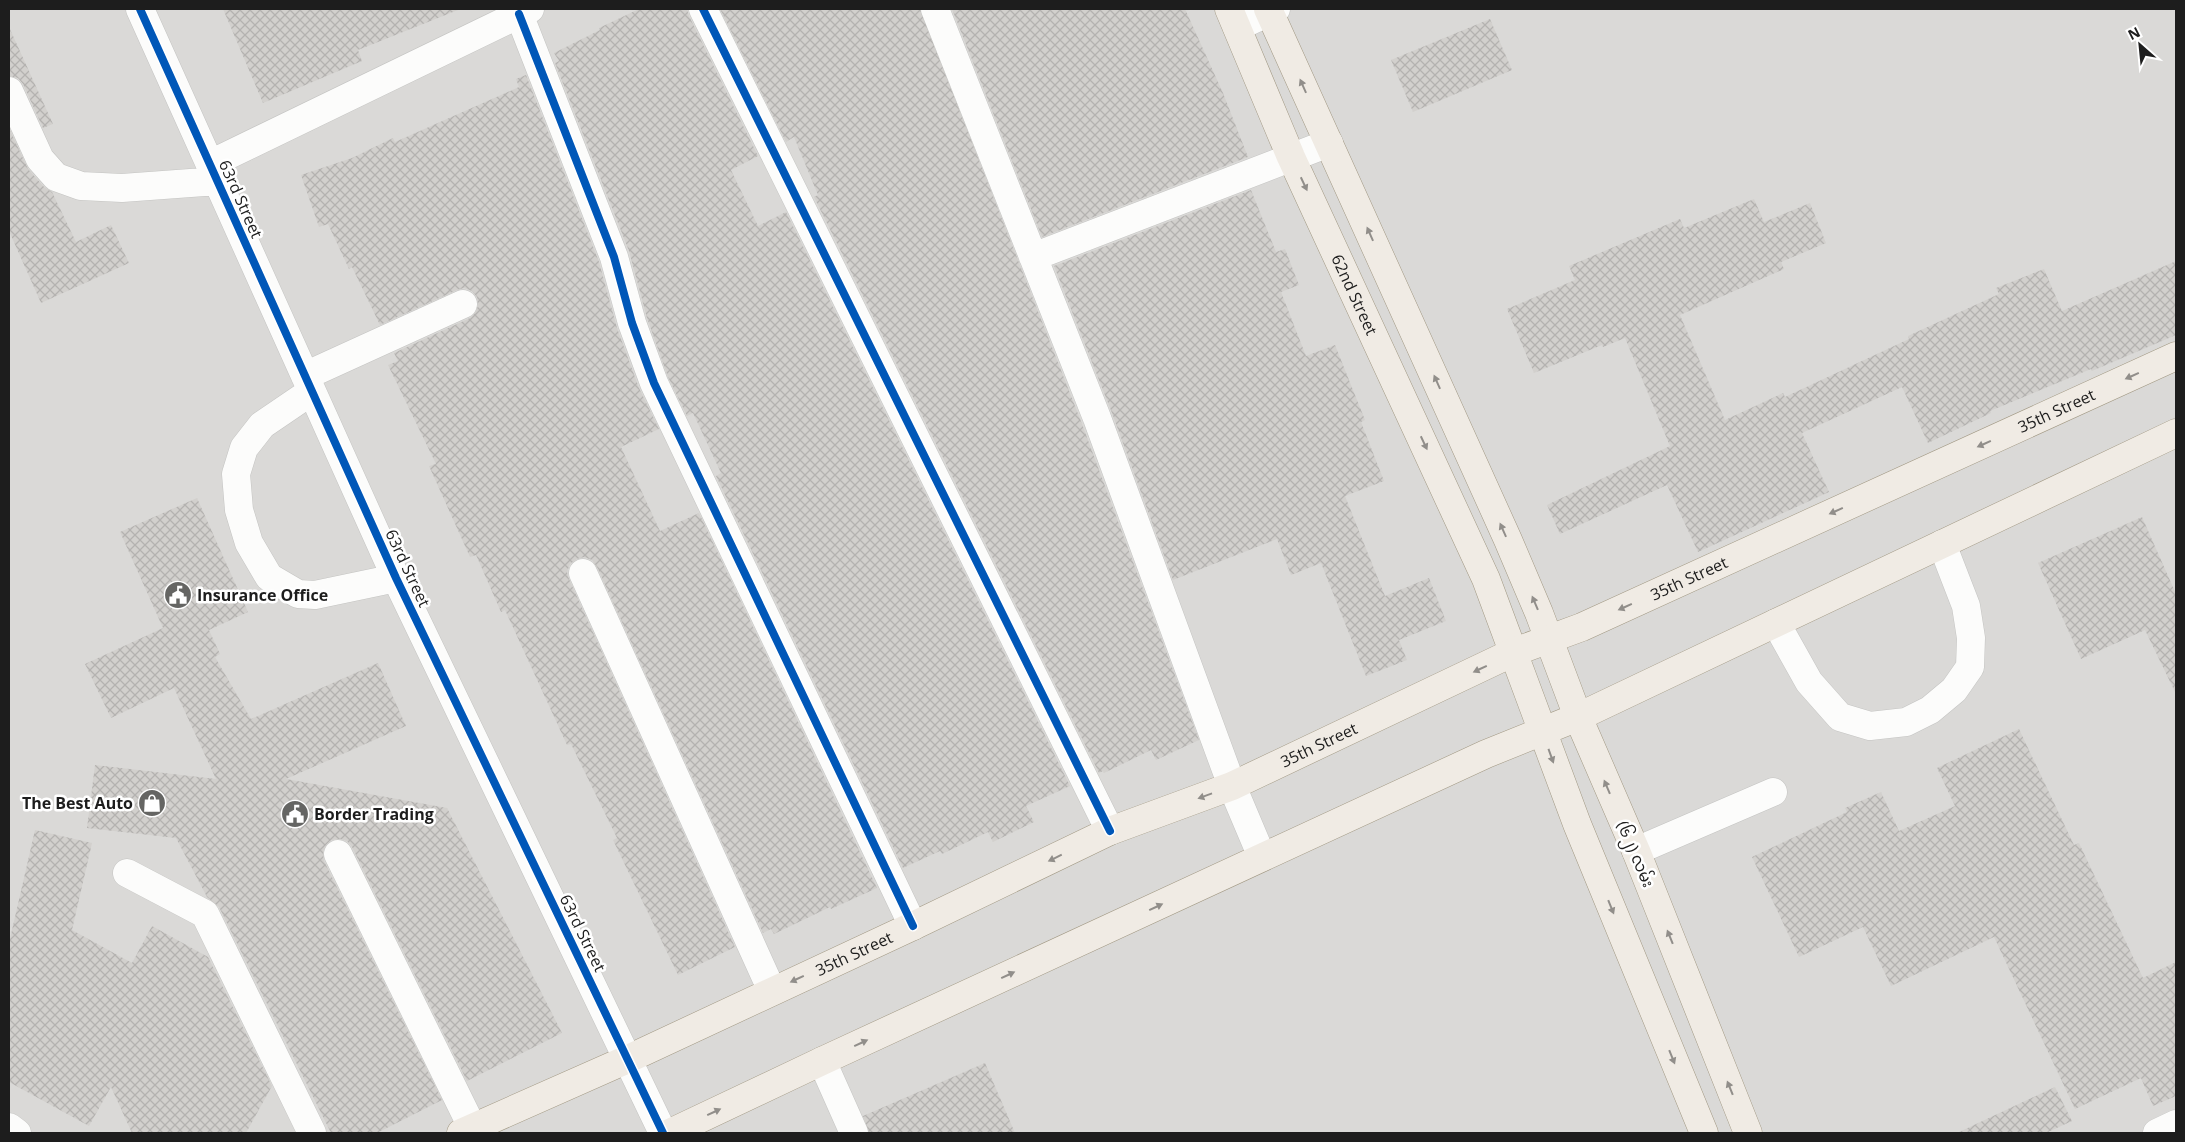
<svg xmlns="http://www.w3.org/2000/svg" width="2185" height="1142" font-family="'Open Sans','Noto Sans Myanmar',sans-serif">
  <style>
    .residential { fill: #dad9d7 }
    .building { fill: url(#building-cross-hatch) }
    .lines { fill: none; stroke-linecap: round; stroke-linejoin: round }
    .minor-casing { stroke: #c4c4c2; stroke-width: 29 }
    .major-casing { stroke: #a19883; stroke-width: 29 }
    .minor { stroke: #fcfcfb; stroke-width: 28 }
    .major { stroke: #f0ebe4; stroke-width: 28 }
    .cycleway-casing { stroke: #fff; stroke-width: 11 }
    .cycleway { stroke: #0057b8; stroke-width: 8 }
    .oneway { fill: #918e8a }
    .labels { text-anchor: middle; stroke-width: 5; stroke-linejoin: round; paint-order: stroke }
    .street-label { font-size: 16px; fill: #1d1d1d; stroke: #fff }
    .poi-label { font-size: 16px; font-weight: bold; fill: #1d1d1d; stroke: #fff; text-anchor: start }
  </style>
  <defs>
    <pattern id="building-cross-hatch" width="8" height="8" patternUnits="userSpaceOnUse" patternTransform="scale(1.25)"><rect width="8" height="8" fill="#d2d0cd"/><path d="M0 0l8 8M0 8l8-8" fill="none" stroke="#b4b2b0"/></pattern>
  </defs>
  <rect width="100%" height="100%" fill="#ebeae6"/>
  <!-- residential -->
  <path class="residential" d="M9,9H2176V1133H9Z"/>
  <!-- building -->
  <path class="building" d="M223,9H457L458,10L358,50L362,61L263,103Z
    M639,9H687L689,16L758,156L731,170L758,226L786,212L1070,786L1026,806L1034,822L993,842L988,832L942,854L940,851L903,868L716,476L721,473L693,413L687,416L668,377L647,318L629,251L555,63L559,61L554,53L600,30L599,28Z
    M720,9H920L1082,424L1199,740L1156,760L1151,750L1104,773L1103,771L1099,773L814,197L818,195L794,137L786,142Z
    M952,9H1185L1223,93L1248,157L1042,237Z
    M1490,19L1512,70L1413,112L1391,60Z
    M9,27L53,124L43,128L23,84L18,78L9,76Z
    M526,75L599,262L617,328L639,388L659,429L621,447L660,531L699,513L877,888L831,909L830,907L774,934L771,929L763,933L597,567L592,560L584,557L577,559L570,564L567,572L569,579L735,947L678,975L613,840L617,838L571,744L567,745L505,610L501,612L476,555L470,557L429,466L436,464L388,365L398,361L394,353L470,318L475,313L478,306L477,297L472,291L464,288L457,290L380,325L352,267L349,269L328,224L319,227L301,175L352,158L393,138L395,142L519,87L516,79Z
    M9,128L28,169L44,187L52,192L76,242L111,225L129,263L41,303L9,231Z
    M1251,190L1276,252L1285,249L1299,285L1281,292L1306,356L1335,345L1365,420L1361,422L1384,481L1345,496L1385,596L1429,578L1446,621L1399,640L1407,660L1366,676L1321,563L1291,575L1277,539L1173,580L1112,413L1054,266Z
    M1754,199L1764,222L1810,203L1826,243L1781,262L1784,269L1680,315L1725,420L1783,393L1785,397L1909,339L1908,336L1999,294L1996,288L2044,269L2062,311L2176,261V335L2092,371L2091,369L1990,411L1991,413L1928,443L1902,387L1802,433L1829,492L1698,552L1667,485L1560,534L1547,505L1670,446L1625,338L1603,347L1602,345L1534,373L1507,309L1575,280L1569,266L1680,219L1684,228Z
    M197,498L248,612L209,630L220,654L215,657L251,719L378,663L406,726L286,779L447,808L562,1033L467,1081L352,847L347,841L340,839L331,840L325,846L323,852L324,861L442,1100L377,1133H331L219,907L207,897L176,838L87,828L95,765L216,779L174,688L111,718L85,664L163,628L120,532Z
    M2142,517L2176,594V694L2145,630L2081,659L2038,563Z
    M2019,729L2074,845L2079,843L2143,978L2176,962V1096L2153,1106L2141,1078L2075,1109L1994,937L1891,986L1863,927L1799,957L1752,857L1847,812L1845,808L1881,792L1899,831L1955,806L1937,768Z
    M35,830L92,843L72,930L132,963L152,926L208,957L272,1086L246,1133H132L111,1087L89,1126L9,1082V943Z
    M985,1063L1015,1133H869L863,1116Z
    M2055,1087L2072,1121L2046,1133H1957Z"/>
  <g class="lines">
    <!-- minor casing -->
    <g class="minor-casing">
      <path id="minor" d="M140,9L396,578L663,1133
        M703,9L1110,831
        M935,9L1097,418L1232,786L1262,857
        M519,14L614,257L632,323L654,383L913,926
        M1237,27L1276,9
        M9,91L40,159L56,177L81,186L122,188L218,181
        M210,164L530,9
        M1033,257L1329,143
        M305,376L463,304
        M312,391L262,425L244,448L236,474L239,510L249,543L269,577L298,594L315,595L396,578
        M583,573L772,991
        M1776,623L1809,682L1840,717L1870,726L1906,722L1930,710L1954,690L1970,667L1971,638L1966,606L1942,544
        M1636,851L1773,792
        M338,854L475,1133
        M127,873L205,914L312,1133
        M822,1061L854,1133
        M9,1127L17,1133
        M2157,1133L2176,1124"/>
    </g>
    <!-- major casing -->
    <g class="major-casing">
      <g id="major">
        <path id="s1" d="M1229,9L1291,157L1486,579L1577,824L1704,1133"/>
        <path d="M1268,9L1508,540L1539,613L1578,717L1636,851L1748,1133"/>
        <path id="s2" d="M461,1133L628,1059L913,926L1110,831L1232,786L1514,652L1582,627L2176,356"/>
        <path d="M670,1133L822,1061L1486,754L1578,717L2176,433"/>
      </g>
    </g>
    <!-- minor -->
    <use href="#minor" class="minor"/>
    <!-- major -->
    <use href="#major" class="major"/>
    <!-- cycleway casing -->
    <g class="cycleway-casing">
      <path id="cycleway" d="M140,9L396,578L663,1133
        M703,9L1110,831
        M519,14L614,257L632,323L654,383L913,926"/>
    </g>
    <!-- cycleway -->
    <use href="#cycleway" class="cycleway"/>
  </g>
  <!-- one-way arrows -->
  <defs><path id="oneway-solid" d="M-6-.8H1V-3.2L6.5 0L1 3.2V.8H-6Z" transform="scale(1.25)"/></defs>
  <g class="oneway">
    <use href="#oneway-solid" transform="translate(1303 86) rotate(-114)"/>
    <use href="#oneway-solid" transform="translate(1304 184) rotate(65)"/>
    <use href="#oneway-solid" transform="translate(1370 234) rotate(-114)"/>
    <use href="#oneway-solid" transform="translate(2132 376) rotate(156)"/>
    <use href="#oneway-solid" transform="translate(1437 382) rotate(-114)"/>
    <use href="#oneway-solid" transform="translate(1424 443) rotate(65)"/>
    <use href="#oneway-solid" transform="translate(1984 444) rotate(156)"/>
    <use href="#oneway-solid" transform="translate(1836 511) rotate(156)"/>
    <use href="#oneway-solid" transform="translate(1503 530) rotate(-114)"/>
    <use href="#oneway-solid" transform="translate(1535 603) rotate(-113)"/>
    <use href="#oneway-solid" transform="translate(1625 607) rotate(156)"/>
    <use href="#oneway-solid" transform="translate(1480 669) rotate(155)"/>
    <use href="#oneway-solid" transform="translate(1551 756) rotate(70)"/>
    <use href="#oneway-solid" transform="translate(1607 787) rotate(-113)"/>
    <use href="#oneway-solid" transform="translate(1205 796) rotate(160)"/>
    <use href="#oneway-solid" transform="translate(1055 858) rotate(154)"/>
    <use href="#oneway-solid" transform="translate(1156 907) rotate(-25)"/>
    <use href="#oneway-solid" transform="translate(1611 907) rotate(68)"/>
    <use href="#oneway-solid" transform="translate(1670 937) rotate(-112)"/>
    <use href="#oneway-solid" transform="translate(1008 975) rotate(-25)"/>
    <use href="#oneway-solid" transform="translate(797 979) rotate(155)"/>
    <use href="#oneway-solid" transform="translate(861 1043) rotate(-25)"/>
    <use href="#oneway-solid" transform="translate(1672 1057) rotate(68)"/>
    <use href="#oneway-solid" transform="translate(1730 1088) rotate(-112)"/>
    <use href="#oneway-solid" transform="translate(714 1112) rotate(-25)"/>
  </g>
  <!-- icons -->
  <defs>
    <g id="civic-disc" transform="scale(1.4375)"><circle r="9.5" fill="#656563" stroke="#fff"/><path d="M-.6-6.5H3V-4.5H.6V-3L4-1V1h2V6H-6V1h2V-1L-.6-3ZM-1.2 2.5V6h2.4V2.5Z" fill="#fff"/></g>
    <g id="shop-disc" transform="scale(1.4375)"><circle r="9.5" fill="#656563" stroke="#fff"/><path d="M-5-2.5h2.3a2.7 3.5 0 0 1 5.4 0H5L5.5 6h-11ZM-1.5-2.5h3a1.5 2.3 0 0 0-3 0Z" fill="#fff"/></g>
  </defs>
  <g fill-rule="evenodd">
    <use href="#civic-disc" x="178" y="595"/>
    <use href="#shop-disc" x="152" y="803"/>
    <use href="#civic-disc" x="295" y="814"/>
  </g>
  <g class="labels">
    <!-- street labels -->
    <g class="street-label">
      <text transform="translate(241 199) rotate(66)" y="6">63rd Street</text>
      <text dy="6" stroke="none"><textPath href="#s1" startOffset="312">62nd Street</textPath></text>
      <text dy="6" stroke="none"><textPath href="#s2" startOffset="1752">35th Street</textPath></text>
      <text transform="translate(408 568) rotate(65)" y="6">63rd Street</text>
      <text dy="6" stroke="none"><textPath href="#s2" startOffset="1348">35th Street</textPath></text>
      <text dy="6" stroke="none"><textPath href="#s2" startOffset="942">35th Street</textPath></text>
      <text transform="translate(1636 854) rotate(67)" y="6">(၆၂) လမ်း</text>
      <text transform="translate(583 933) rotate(64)" y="6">63rd Street</text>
      <text dy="6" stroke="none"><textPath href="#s2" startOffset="432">35th Street</textPath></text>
    </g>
    <!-- poi labels -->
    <g class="poi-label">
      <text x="197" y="601">Insurance Office</text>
      <text x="133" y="809" text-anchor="end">The Best Auto</text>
      <text x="314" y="820">Border Trading</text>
    </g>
  </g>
  <!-- border -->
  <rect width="2185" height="1142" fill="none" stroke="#1d1d1d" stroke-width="20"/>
  <!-- north arrow -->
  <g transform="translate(2140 45) rotate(333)" stroke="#ffffff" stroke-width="4" paint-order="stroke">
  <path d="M0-4L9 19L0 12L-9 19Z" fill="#1d1d1d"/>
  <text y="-8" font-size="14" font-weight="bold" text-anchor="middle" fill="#1d1d1d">N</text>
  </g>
</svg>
